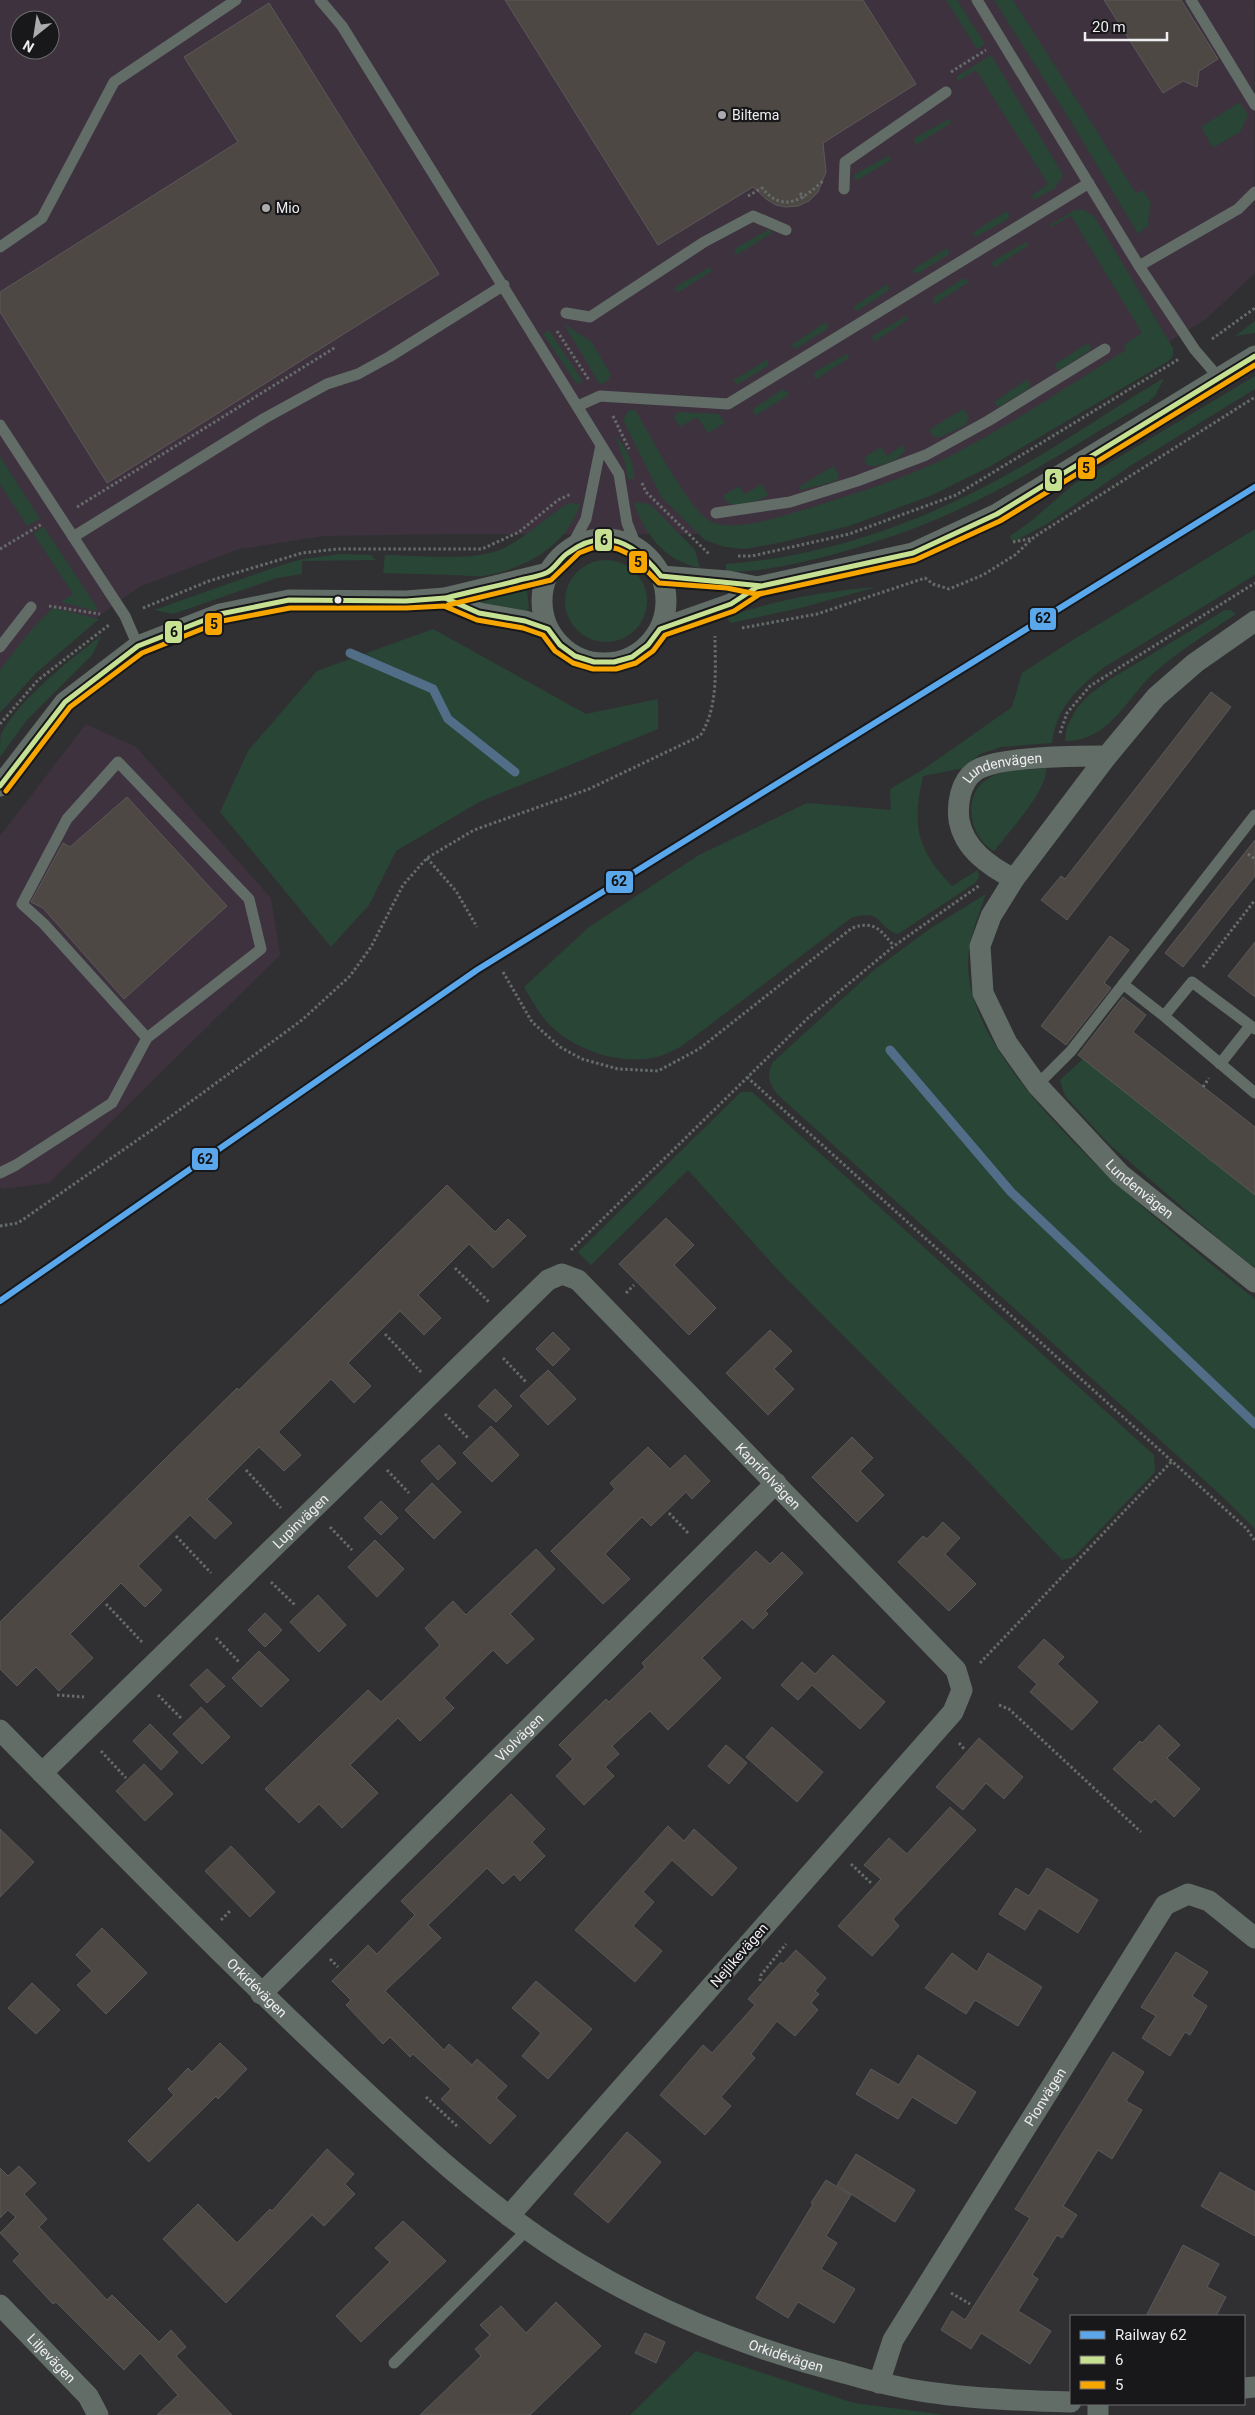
<svg xmlns="http://www.w3.org/2000/svg" width="1255" height="2415" font-family="Roboto,sans-serif">
  <style>
    .commercial { fill: #3e323e; fill-rule: evenodd }
    .green { fill: #294536 }
    .lines { fill: none; stroke-linecap: round; stroke-linejoin: round }
    .stream { stroke: #526d88; stroke-width: 9 }
    .building { fill: #4d4844; stroke: #5a5959 }
    .path { stroke: #656c69; stroke-width: 3; stroke-dasharray: 2.5 2.5; stroke-linecap: butt }
    .lane { stroke: #626d68; stroke-width: 11 }
    .street { stroke: #626d68; stroke-width: 21 }
    .bus-1-casing { stroke: #181719; stroke-width: 9 }
    .bus-2-casing { stroke: #181719; stroke-width: 9 }
    .bus-1 { stroke: #c6e192; stroke-width: 5 }
    .bus-2 { stroke: #f7a600; stroke-width: 5 }
    .rail-1-casing { stroke: #181719; stroke-width: 10 }
    .rail-1 { stroke: #5aa8eb; stroke-width: 6 }
    .poi-dot { fill: #acabae; stroke: #181719; stroke-width: 2 }
    .bus-dot { fill: #eeedf0; stroke: #181719; stroke-width: 2 }
    .labels { text-anchor: middle; stroke-width: 4.5; stroke-linejoin: round; paint-order: stroke }
    .poi-label { font-size: 14px; fill: #eeedf0; stroke: #181719; text-anchor: start }
    .street-label { font-size: 14px; fill: #eeedf0; stroke: #181719 }
    .line-badge { stroke: #181719; stroke-width: 2 }
    .pale-badge-label { font-size: 14px; text-anchor: middle; font-weight: bold; fill: #111 }
  </style>
  <rect width="100%" height="100%" fill="#303032"/>
  <!-- commercial -->
  <path class="commercial" d="M0,0H1254L1255,273L1206,319L933,485L735,534H448L324,536L239,549L139,587L58,646L0,707ZM20,20H50V50H20Z
    M86,724L136,747L271,898L280,955L49,1183L3,1189L0,1187V836Z"/>
  <!-- green -->
  <path class="green" d="M946,0H957L985,44L977,49Z
    M994,0H1013L1136,193L1143,190L1151,203L1148,221L1150,224L1138,234L1073,125Z
    M991,55L1063,175L1055,188L1034,200L1031,196L1048,184L976,70L958,81L956,77Z
    M1240,102L1248,115L1240,132L1213,148L1201,127Z
    M949,119L951,123L916,145L914,140L916,137Z
    M888,156L891,160L856,181L854,177L855,174Z
    M1075,210H1084L1094,216L1173,348V355L1170,360L989,467L930,496L849,526L778,543L745,549L725,547L705,540L662,498L623,420L628,411L635,409C648,432 690,511 710,521C733,533 779,517 803,510C843,497 885,485 924,468C993,438 1062,389 1126,350L1124,345L1142,333L1071,216L1051,227L1050,225Z
    M1007,211L1009,215L1008,219L976,237L972,233Z
    M769,229L772,233L737,255L734,251L736,248Z
    M1026,242L1029,245L994,268L992,263L993,261Z
    M947,248L949,252L948,255L917,274L912,270Z
    M710,267L712,271L677,293L675,289L677,286Z
    M962,279H966L969,282L934,305L933,298Z
    M887,284L889,288L888,291L857,311L853,307Z
    M906,316L909,319L874,342L872,337L874,335Z
    M1255,321V333L1235,336Z
    M826,322L828,325L827,329L796,349L791,345Z
    M564,324L592,342L611,375L608,380L602,384L599,383Z
    M549,330L582,380L581,383H576L543,334Z
    M1088,343L1091,348L1089,351L1060,370L1057,369L1054,365Z
    M847,354L850,357L815,380L814,372Z
    M768,359V366L738,384L732,381Z
    M1255,376V389L1130,466L1047,524L1013,542L1010,536L1030,522L1074,484Z
    M1164,378L1155,396L1148,402C1089,436 1031,475 970,504C926,526 878,542 831,555C796,564 762,572 726,572V564C828,557 931,519 1019,468C1068,440 1115,407 1164,378Z
    M1028,379L1030,388L999,407L996,406L994,402Z
    M783,389L790,394L755,416L753,409Z
    M963,409L969,417L966,425L938,438L933,436L929,430Z
    M677,412L719,414L725,423L708,433L697,417L680,427L674,418Z
    M615,435C624,444 636,466 634,479H628L625,463Z
    M903,445L905,450C900,460 878,469 867,465L864,458L881,447L887,456Z
    M0,456L40,519L27,526L0,484Z
    M833,466L839,474L838,479L833,482L801,490L799,487Z
    M762,484L768,495C764,501 740,505 732,504C727,503 725,500 723,496L739,486L745,494Z
    M636,502L649,504L654,508L695,550L700,568C664,560 647,537 634,504Z
    M569,503L580,504C567,546 525,569 483,576C474,577 462,575 452,575C429,574 406,574 383,573L385,555C419,555 476,563 506,547C529,535 547,516 569,503Z
    M44,527L98,609L95,611L61,602L73,594L33,533Z
    M1255,529V575L1103,668C1077,689 1056,708 1052,743L1001,747L980,754L964,768L923,776C912,826 916,848 952,886L978,870L979,877L975,883L898,934C877,929 884,907 851,918L682,1046C674,1050 665,1055 657,1057C620,1066 573,1050 547,1022C538,1012 531,998 524,987L589,927L699,855L807,803L891,810L890,789L924,769L1012,707L1022,673L1076,638Z
    M341,554L371,555L376,560L302,561V574L277,578L173,614L154,610L279,566L303,559Z
    M565 601a41 41 0 1 1 82 0a41 41 0 1 1-82 0Z
    M877,587L800,608L731,623L726,617C775,600 825,591 877,587Z
    M527,590L529,609L527,611L478,603V597Z
    M53,608L99,619L36,673L0,713V670L32,629Z
    M1225,610H1231L1236,614C1208,633 1180,650 1155,672C1126,698 1109,742 1065,741L1067,726L1077,708L1089,695L1109,680Z
    M433,629L586,714L658,699V729L479,802L396,851L369,905L331,947L220,812L248,751L317,671Z
    M101,636L93,654L27,720L0,757C0,750 0,740 1,734C18,701 71,658 101,636Z
    M1046,768C1048,790 1008,833 994,851C968,836 960,790 993,776C1008,769 1029,770 1046,768Z
    M986,894C978,917 968,939 968,963C967,1076 1172,1233 1255,1299V1529L1223,1497L777,1094C769,1082 766,1075 773,1062L874,970L931,928Z
    M1083,1059L1255,1195V1268L1220,1240L1109,1144L1065,1096L1060,1080Z
    M741,1092H752L1154,1455L1155,1472L1074,1557L1062,1560L971,1464L778,1270L688,1170L591,1265L578,1252Z
    M696,2351L854,2403L945,2415H630Z"/>
  <g class="lines">
    <!-- stream -->
    <path class="stream" d="M350,653L433,689L448,719L515,772
      M890,1050L1011,1192L1255,1424"/>
  </g>
  <!-- building -->
  <path class="building" d="M505,0H863L916,84L823,143L826,172L818,192L809,201L798,206L785,207L776,205L766,199L753,187L658,245Z
    M1104,0H1181L1218,59L1199,71L1197,87L1183,81L1163,93Z
    M269,3L439,274L107,483L0,312V292L238,142L184,57Z
    M1211,692L1231,707L1067,920L1041,900L1061,876L1065,879Z
    M127,797L227,906L124,999L43,908L31,902L63,843L70,847Z
    M1255,840V876L1183,967L1165,953Z
    M1110,936L1129,950L1104,983L1111,988L1066,1045L1041,1026Z
    M1255,942V997L1228,976Z
    M1123,997L1146,1015L1133,1032L1255,1127V1195L1078,1055Z
    M447,1185L495,1232L508,1219L526,1236L493,1268L469,1244L418,1295L441,1318L424,1335L400,1311L348,1363L371,1386L354,1403L331,1379L278,1432L301,1455L284,1471L259,1447L207,1499L232,1523L215,1539L190,1515L138,1566L162,1590L145,1607L121,1583L70,1634L93,1658L59,1691L36,1667L17,1686L0,1669V1622L237,1388L239,1390Z
    M666,1218L694,1245L674,1265L716,1308L689,1335L619,1264Z
    M770,1330L792,1351L774,1369L794,1389L768,1415L726,1373Z
    M553,1332L570,1349L553,1366L536,1349Z
    M548,1370L576,1399L548,1425L520,1396Z
    M495,1389L512,1406L496,1422L478,1406Z
    M491,1426L519,1455L492,1482L463,1453Z
    M852,1437L873,1458L860,1471L884,1495L857,1522L812,1477Z
    M439,1445L456,1463L438,1480L421,1461Z
    M648,1447L670,1469L685,1455L710,1481L692,1499L686,1492L651,1526L642,1517L605,1554L630,1579L603,1604L551,1551L615,1489L610,1483Z
    M432,1483L461,1512L434,1539L405,1510Z
    M381,1501L398,1518L381,1535L364,1518Z
    M943,1522L960,1538L945,1554L976,1584L949,1611L898,1562L923,1536L927,1539Z
    M375,1540L404,1569L377,1597L348,1567Z
    M536,1549L555,1569L510,1614L534,1639L507,1664L493,1650L444,1698L454,1708L420,1741L398,1718L350,1765L378,1793L342,1828L319,1804L299,1823L265,1789L368,1690L381,1702L440,1645L425,1628L453,1601L466,1615Z
    M756,1551L770,1564L782,1552L803,1573L765,1611L768,1614L753,1629L742,1619L702,1658L721,1678L668,1730L650,1711L612,1746L619,1754L605,1767L614,1776L584,1805L556,1776L573,1759L559,1745L606,1699L609,1702L645,1667L642,1663Z
    M318,1595L346,1625L319,1652L290,1622Z
    M265,1613L282,1630L265,1647L248,1630Z
    M1044,1639L1064,1657L1057,1664L1098,1702L1072,1730L1030,1692L1037,1684L1018,1667Z
    M259,1651L289,1680L261,1707L232,1678Z
    M833,1655L885,1702L860,1729L812,1685L798,1700L781,1685L802,1662L815,1674Z
    M207,1669L225,1686L207,1703L190,1685Z
    M201,1707L230,1737L202,1764L173,1734Z
    M150,1724L178,1752L161,1770L133,1741Z
    M1159,1725L1180,1745L1167,1758L1200,1789L1174,1817L1155,1799L1151,1803L1113,1769L1140,1741L1142,1743Z
    M772,1727L823,1772L797,1802L746,1757Z
    M979,1738L1023,1777L1004,1799L986,1783L963,1810L936,1787Z
    M726,1745L747,1763L729,1784L708,1766Z
    M144,1764L173,1794L145,1821L116,1791Z
    M511,1794L545,1829L532,1842L545,1856L520,1881L514,1874L503,1884L487,1868L428,1925L441,1938L385,1991L444,2050L449,2044L472,2065L477,2059L507,2086L496,2098L516,2116L490,2144L441,2099L451,2089L413,2054L410,2057L390,2037L383,2044L346,2005L351,2000L332,1981L368,1945L377,1954L415,1915L401,1901Z
    M950,1807L976,1830L893,1919L899,1926L872,1956L838,1926L881,1879L864,1865L889,1838L907,1854Z
    M668,1826L684,1841L694,1829L737,1868L712,1896L672,1860L643,1892L654,1902L633,1926L662,1951L635,1982L575,1930Z
    M0,1829L34,1862L0,1897Z
    M231,1846L275,1892L250,1917L205,1871Z
    M1047,1868L1098,1900L1078,1933L1039,1908L1025,1930L999,1914L1016,1888L1029,1896Z
    M102,1928L147,1973L106,2014L77,1985L92,1971L76,1955Z
    M796,1950L826,1978L815,1991L819,1994L811,2003L818,2010L795,2036L777,2021L751,2054L755,2058L721,2097L731,2106L705,2135L660,2095L703,2045L712,2053L755,2005L748,1999L781,1962L783,1964Z
    M1176,1952L1208,1972L1192,1996L1207,2006L1190,2035L1185,2032L1170,2056L1142,2038L1156,2016L1141,2007Z
    M952,1953L977,1972L988,1953L1042,1987L1018,2026L975,2000L966,2014L925,1988Z
    M536,1981L592,2029L548,2079L522,2056L541,2033L512,2008Z
    M32,1983L60,2010L36,2034L8,2008Z
    M220,2043L247,2069L218,2099L216,2096L149,2162L128,2141L174,2095L168,2089L188,2068L192,2072Z
    M1113,2052L1144,2072L1126,2101L1142,2110L1112,2159L1098,2150L1063,2206L1077,2215L1062,2238L1057,2235L1032,2275L1038,2279L1018,2311L1051,2331L1030,2364L981,2333L971,2349L941,2330L952,2311L965,2320L1030,2218L1015,2209Z
    M918,2055L976,2092L956,2124L912,2097L898,2119L856,2094L871,2069L899,2085Z
    M627,2132L661,2162L608,2223L574,2194Z
    M327,2149L354,2174L345,2184L355,2194L324,2226L312,2215L226,2303L163,2239L198,2204L237,2243L270,2209L272,2211Z
    M856,2154L915,2190L895,2222L837,2185Z
    M19,2166L36,2183L24,2194L47,2219L39,2227L107,2300L112,2295L159,2342L171,2330L186,2347L176,2356L232,2415H157L178,2395L140,2353L124,2370L56,2302L53,2304L13,2261L20,2254L0,2233L16,2217L8,2210L0,2218V2168L8,2176Z
    M1220,2172L1255,2192V2236L1201,2206Z
    M826,2180L851,2195L826,2236L837,2243L821,2269L855,2289L834,2323L798,2302L788,2318L756,2298L813,2204L811,2203Z
    M403,2221L446,2261L361,2342L336,2316L390,2262L375,2248Z
    M1183,2245L1219,2264L1207,2287L1226,2297L1216,2316H1146Z
    M556,2302L601,2346L530,2415H420L481,2356L475,2349L490,2335L480,2325L501,2306L526,2333Z
    M645,2333L665,2342L656,2363L635,2353Z"/>
  <g class="lines">
    <!-- path -->
    <path class="path" d="M951,72L986,50
      M800,193L804,198
      M748,196L762,188C784,215 804,198 824,180
      M557,331L589,380
      M1212,339L1255,308
      M613,416L629,449
      M642,483L646,492L709,554
      M77,507L336,347
      M1013,542L1034,538
      M0,549L42,524
      M738,556H752L849,534L956,495L1179,359
      M49,606L100,614
      M143,608L209,581L302,553L337,549H482L519,532L558,500L571,494
      M742,628L817,614L925,578L933,584L949,589L983,575L1015,555L1034,537L1255,397
      M0,724L38,680L109,625
      M1060,733L1067,713L1090,686L1255,583
      M1248,854L1255,859
      M427,858L456,891L477,927
      M1203,967L1255,900
      M503,972L532,1022L560,1047L582,1059L618,1069L658,1071L699,1049L852,928C875,920 880,930 894,946
      M747,1077L1247,1529L1255,1541
      M1203,1087L1209,1078
      M0,1226L18,1223L159,1125L302,1020L350,976L371,947L403,885L427,858L474,830L589,789L700,736C719,707 715,669 715,636
      M571,1250L809,1017L894,946L980,885
      M455,1268L490,1303
      M626,1293L634,1285
      M385,1334L421,1372
      M503,1358L527,1383
      M445,1414L469,1439
      M246,1470L281,1508
      M387,1470L409,1493
      M669,1513L689,1534
      M330,1527L352,1550
      M176,1536L211,1573
      M271,1582L296,1606
      M106,1604L142,1642
      M216,1638L240,1663
      M980,1663L1172,1461
      M57,1695L84,1697
      M158,1695L182,1719
      M999,1705L1009,1709L1141,1832
      M959,1743L965,1750
      M101,1751L126,1778
      M851,1864L871,1883
      M221,1920L231,1910
      M330,1959L338,1967
      M760,1981L761,1975L786,1944
      M426,2097L459,2128
      M951,2293L970,2304"/>
    <!-- lane -->
    <path class="lane" d="M320,0L342,26L619,474L627,523L637,548
      M977,0L1139,266L1195,350L1220,379
      M1191,0L1255,105
      M844,189L845,162L946,92
      M0,247L42,218L114,82L236,0
      M1139,266L1238,209L1255,192
      M566,313L590,317L704,242L753,216L786,230
      M578,406L600,396L728,404L1089,183
      M0,425L125,616L138,646
      M716,513L790,502L857,481L926,455L988,421L1105,349
      M73,537L265,418L327,384L358,374L389,357L504,285
      M570,549L586,519L601,445
      M0,647L31,607
      M1123,984L1164,1016
      M1255,1029L1192,982L1164,1016L1255,1093
      M1220,1064L1250,1026
      M1037,1085L1071,1051L1255,815
      M0,1173L16,1165L112,1103L147,1038L44,924L22,904L67,819L118,762L249,899L261,949L147,1038
      M394,2363L527,2230"/>
    <!-- street -->
    <g class="street">
      <circle cx="604" cy="601" r="62"/>
      <path d="M661,576L728,581L757,587"/>
      <path d="M445,598L479,613L525,621L548,629"/>
      <path id="s1" d="M1255,621L1195,663L1156,697L1107,756L1014,879L991,916L980,946L983,993L1007,1043L1037,1085L1120,1174L1255,1282"/>
      <path d="M660,629L731,604L757,587L913,553L997,514L1255,356"/>
      <path d="M0,786L65,702L138,646L220,614L289,600L406,601L445,598L548,573"/>
      <path id="s2" d="M1014,879C989,866 964,849 959,820C957,804 960,782 975,771C996,756 1079,756 1107,756"/>
      <path id="s3" d="M0,1730C111,1843 221,1955 335,2063C412,2136 488,2208 578,2263C660,2313 752,2349 844,2373C871,2381 899,2388 927,2392C975,2399 1023,2401 1071,2402"/>
      <path id="s4" d="M42,1773L548,1280L562,1274L578,1280L956,1670L962,1690L953,1712L509,2216"/>
      <path id="s5" d="M261,1994L776,1483"/>
      <path id="s6" d="M0,2305L88,2396L98,2415"/>
      <path id="s7" d="M879,2383L893,2340L1165,1905L1188,1894L1209,1901L1255,1938"/>
      <path d="M1244,2388L1255,2387"/>
      <path d="M1098,2404V2415"/>
    </g>
    <!-- bus-1 casing -->
    <g class="bus-1-casing">
      <path id="bus-1" d="M446,598C469,592 493,587 516,581C526,578 537,577 546,573C554,570 560,558 568,553C605,525 636,544 661,576L762,586
        M0,786L65,702L138,646L220,614L289,600L406,601L445,598L479,613L525,621L548,629L560,645L575,656L594,662H614L632,657L648,645L660,629L731,604L757,587L913,553L997,514L1255,356"/>
    </g>
    <!-- bus-2 casing -->
    <g class="bus-2-casing">
      <path id="bus-2" d="M448,605L551,580L579,553L592,548L605,546L618,549L631,555L659,583L727,588L756,594L763,593
        M6,791L70,707L142,653L222,621L290,608H406L444,606L477,620L523,628L543,635L555,651L573,663L593,669H616L636,663L653,651L665,635L734,611L760,594L915,560L1000,521L1255,365"/>
    </g>
    <!-- bus-1 -->
    <use href="#bus-1" class="bus-1"/>
    <!-- bus-2 -->
    <use href="#bus-2" class="bus-2"/>
    <!-- rail-1 casing -->
    <g class="rail-1-casing">
      <path id="rail-1" d="M0,1301L477,970L1255,487"/>
    </g>
    <!-- rail-1 -->
    <use href="#rail-1" class="rail-1"/>
  </g>
  <!-- markers -->
  <g class="poi-dot">
    <circle cx="722" cy="115" r="5"/>
    <circle cx="266" cy="208" r="5"/>
  </g>
  <circle class="bus-dot" cx="338" cy="600" r="4.5"/>
  <g class="labels">
    <!-- poi labels -->
    <g class="poi-label">
      <text x="732" y="120">Biltema</text>
      <text x="276" y="213">Mio</text>
    </g>
    <!-- street labels -->
    <g class="street-label">
      <text dy="5" stroke="none"><textPath href="#s2" startOffset="165">Lundenvägen</textPath></text>
      <text dy="5" stroke="none"><textPath href="#s1" startOffset="732">Lundenvägen</textPath></text>
      <text dy="5" stroke="none"><textPath href="#s4" startOffset="1012">Kaprifolvägen</textPath></text>
      <text dy="5" stroke="none"><textPath href="#s4" startOffset="361">Lupinvägen</textPath></text>
      <text dy="5" stroke="none"><textPath href="#s5" startOffset="364">Violvägen</textPath></text>
      <text transform="translate(739 1955) rotate(-49)" y="5">Nejlikevägen</text>
      <text dy="5" stroke="none"><textPath href="#s3" startOffset="364">Orkidévägen</textPath></text>
      <text dy="5" stroke="none"><textPath href="#s7" startOffset="332">Pionvägen</textPath></text>
      <text dy="5" stroke="none"><textPath href="#s3" startOffset="1016">Orkidévägen</textPath></text>
      <text dy="5" stroke="none"><textPath href="#s6" startOffset="74">Liljevägen</textPath></text>
    </g>
  </g>
  <g class="line-badge">
    <rect x="1077" y="456" width="19" height="24" rx="5" fill="#f7a600"/>
    <rect x="1044" y="468" width="19" height="24" rx="5" fill="#c6e192"/>
    <rect x="594" y="528" width="19" height="24" rx="5" fill="#c6e192"/>
    <rect x="628" y="550" width="20" height="24" rx="5" fill="#f7a600"/>
    <rect x="1029" y="607" width="28" height="24" rx="5" fill="#5aa8eb"/>
    <rect x="204" y="612" width="19" height="24" rx="5" fill="#f7a600"/>
    <rect x="164" y="620" width="19" height="24" rx="5" fill="#c6e192"/>
    <rect x="605" y="870" width="29" height="24" rx="5" fill="#5aa8eb"/>
    <rect x="191" y="1147" width="28" height="24" rx="5" fill="#5aa8eb"/>
  </g>
  <g class="pale-badge-label">
    <text x="1086" y="473">5</text>
    <text x="1053" y="484">6</text>
    <text x="604" y="545">6</text>
    <text x="638" y="567">5</text>
    <text x="1043" y="623">62</text>
    <text x="214" y="629">5</text>
    <text x="174" y="637">6</text>
    <text x="619" y="886">62</text>
    <text x="205" y="1164">62</text>
  </g>
  <!-- legend -->
  <rect x="1070" y="2315" width="175" height="90" fill="#181719" stroke="#6e6d6f"/>
  <rect x="1080" y="2331" width="25" height="8" fill="#5aa8eb" stroke="#6e6d6f"/>
  <text x="1115" y="2340" font-size="15" fill="#eeedf0">Railway 62</text>
  <rect x="1080" y="2356" width="25" height="8" fill="#c6e192" stroke="#6e6d6f"/>
  <text x="1115" y="2365" font-size="15" fill="#eeedf0">6</text>
  <rect x="1080" y="2381" width="25" height="8" fill="#f7a600" stroke="#6e6d6f"/>
  <text x="1115" y="2390" font-size="15" fill="#eeedf0">5</text>
  <!-- north arrow -->
  <g transform="translate(35 35) rotate(210)"><circle r="24" fill="#181719" stroke="#6e6d6f"/>
  <path d="M0-4L9 19L0 12L-9 19Z" fill="#acabae"/>
  <text y="-8" font-size="14" font-weight="bold" text-anchor="middle" fill="#eeedf0">N</text>
  </g>
  <!-- scale -->
  <path d="M1085 32v8h82v-8" fill="none" stroke="#eeedf0" stroke-width="2.5"/>
  <text x="1092" y="32" font-size="15" fill="#eeedf0" stroke="#181719" stroke-width="4" paint-order="stroke">20 m</text>
</svg>
